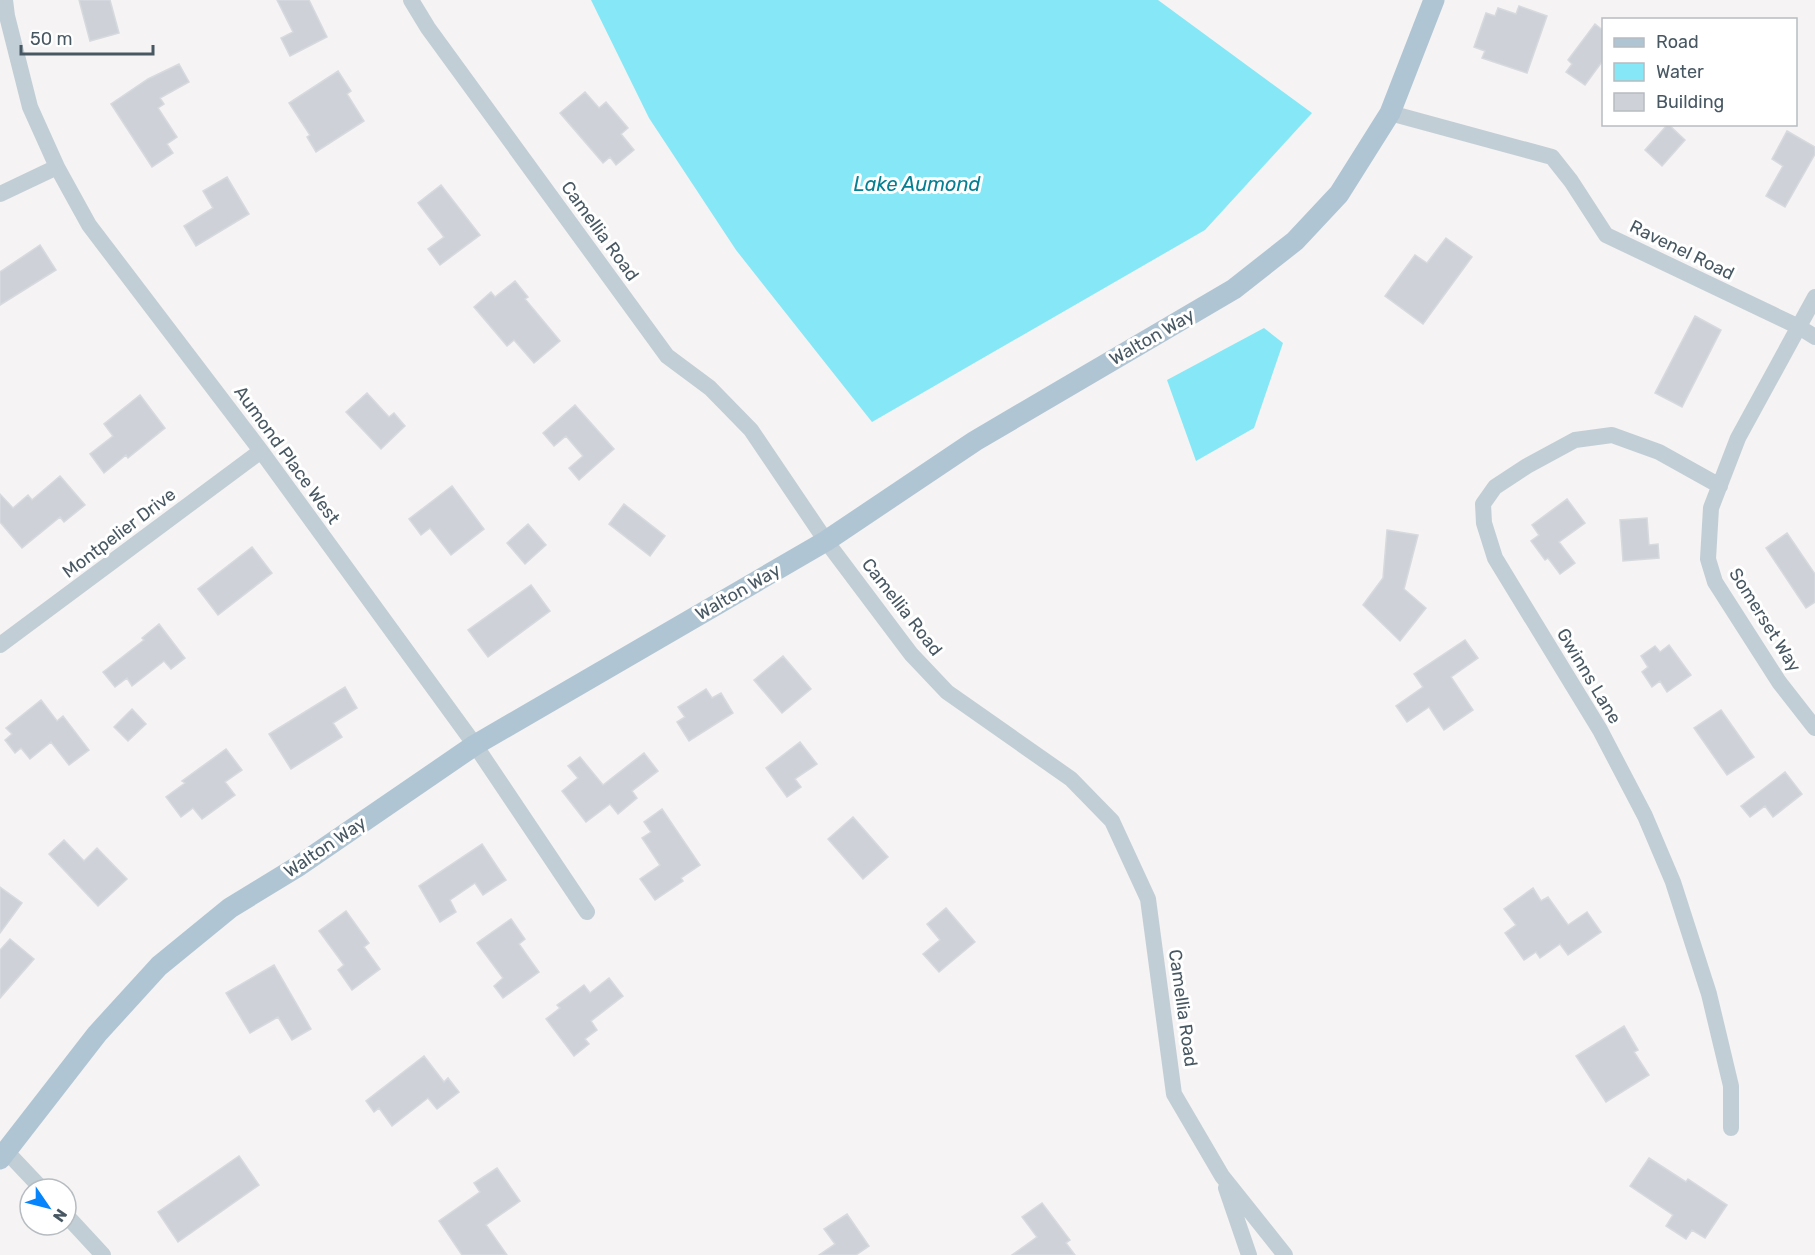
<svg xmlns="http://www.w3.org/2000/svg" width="1815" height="1255" font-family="Rubik,sans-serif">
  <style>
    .water { fill: #86e8f7 }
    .building { fill: #ced2d8; stroke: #d6d9de; stroke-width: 1.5 }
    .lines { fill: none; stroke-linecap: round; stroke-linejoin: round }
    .minor { stroke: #c2ced5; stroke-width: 16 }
    .major { stroke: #b0c5d4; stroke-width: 21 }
    .labels { text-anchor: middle; stroke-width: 6; stroke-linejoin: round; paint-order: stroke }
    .street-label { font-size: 18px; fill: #485863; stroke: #fff }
    .water-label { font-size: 20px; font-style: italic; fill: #047f93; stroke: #fff }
  </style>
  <rect width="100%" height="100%" fill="#f5f3f3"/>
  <!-- water -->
  <path class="water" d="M591,0H1158L1312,113L1205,230L872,422L736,250L649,118Z
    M1264,328L1283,343L1254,428L1196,461L1167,380Z"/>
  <!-- building -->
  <path class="building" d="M79,0H110L119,33L90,41Z
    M277,0H309L327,37L290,56L281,38L293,32Z
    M1519,6L1547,16L1527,73L1482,58L1485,51L1474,47L1486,13L1495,16L1498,8L1516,14Z
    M1595,24L1604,31V59L1585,85L1566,72L1572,64L1568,60Z
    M179,64L189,82L160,98L164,104L158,108L177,137L167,144L173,153L152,167L111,104L148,79Z
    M338,71L351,91L347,94L364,121L316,152L307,137L310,135L289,103Z
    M585,92L599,108L606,102L628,128L621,134L634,150L616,165L610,157L603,163L560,113Z
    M1668,124L1685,140L1662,166L1645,150Z
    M1787,131L1815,147V154L1785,207L1766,196L1783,166L1772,159Z
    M227,177L249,214L196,246L184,226L213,208L203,191Z
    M441,185L480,235L440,265L428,249L444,237L418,203Z
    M1446,238L1472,257L1423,324L1385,296L1415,255L1427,263Z
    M40,245L56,270L0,305V272Z
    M515,281L528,297L525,299L560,341L534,363L514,340L507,346L474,307L491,292L495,297Z
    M1695,316L1721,330L1682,407L1655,393Z
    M367,393L389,417L394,413L405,426L381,449L346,412Z
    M140,395L165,428L128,458L126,455L104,473L90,454L113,436L104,424Z
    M575,405L614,449L579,480L569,468L583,456L566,436L554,446L543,433Z
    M60,476L85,505L64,522L60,517L22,548L0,522V494L13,508L28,495L32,500Z
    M452,486L484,529L451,555L430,528L421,535L409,519Z
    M1567,499L1585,523L1559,542L1575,563L1560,574L1548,558L1545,560L1531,541L1539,535L1532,525Z
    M624,504L665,536L650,556L609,524Z
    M1647,518L1649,545L1658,544L1659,558L1623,561L1620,520Z
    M528,524L546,545L525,564L507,543Z
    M1387,530L1418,535L1404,589L1426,608L1400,641L1363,605L1383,578Z
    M1787,533L1815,574V602L1806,608L1766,548Z
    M252,547L272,573L218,615L198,589Z
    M531,585L550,611L488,657L468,630Z
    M159,624L185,658L171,669L164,661L132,686L127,678L115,687L103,672L144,640L142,638Z
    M1465,640L1478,658L1451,677L1473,710L1444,730L1429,707L1407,722L1396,706L1423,687L1414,674Z
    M1669,645L1691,675L1667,692L1660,681L1652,687L1642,672L1648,667L1641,656L1655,646L1660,652Z
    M783,656L811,689L782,713L754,680Z
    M345,687L357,708L333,723L342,737L291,769L269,734Z
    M706,689L712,698L721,693L733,713L689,741L677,722L685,717L678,707Z
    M41,700L57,721L63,716L89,750L69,765L51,742L30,759L21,748L15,753L5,740L12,734L6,728Z
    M132,709L146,724L128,741L114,727Z
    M1721,710L1754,757L1727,775L1694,728Z
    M800,742L817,764L795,779L801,787L787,797L766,768Z
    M226,749L242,770L225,782L235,795L202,819L193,808L181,817L166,797L185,783L182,781Z
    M644,753L658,771L632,791L637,798L618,814L610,804L586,822L562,791L578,778L568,766L580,757L603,785Z
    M1785,772L1802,794L1773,817L1765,806L1750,817L1741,806Z
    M662,809L700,865L681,878L683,881L655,900L640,879L660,865L642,838L651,832L644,822Z
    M853,817L888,857L863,879L828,839Z
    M64,840L84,861L97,848L127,879L98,906L49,854Z
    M482,844L506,880L483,895L475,883L450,900L456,912L440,922L419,886Z
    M0,887L22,903L0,933Z
    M1533,888L1541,901L1548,897L1568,925L1587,912L1601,932L1568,955L1560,944L1540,958L1536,952L1524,960L1505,933L1516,925L1504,909Z
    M946,908L975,942L939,972L923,954L940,940L927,924Z
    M346,911L369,943L364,947L380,969L352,990L338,970L344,965L319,931Z
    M511,919L525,939L519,944L539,972L503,998L494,986L503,978L477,943Z
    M10,939L34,959L0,998V950Z
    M274,965L311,1029L292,1040L278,1017L250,1033L226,993Z
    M609,978L623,996L591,1021L597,1030L585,1039L589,1044L574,1056L546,1019L560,1008L557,1005L584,985L590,993Z
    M1624,1026L1638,1050L1634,1052L1649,1075L1606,1102L1576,1056Z
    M424,1056L444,1082L448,1078L459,1092L437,1109L428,1098L392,1126L379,1108L374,1112L366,1101Z
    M239,1156L259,1185L178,1242L158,1212Z
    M1649,1158L1686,1182L1688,1179L1727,1205L1705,1238L1692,1230L1686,1239L1666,1226L1673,1215L1630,1186Z
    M497,1168L520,1201L486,1225L507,1255H462L439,1221L480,1192L474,1183Z
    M1042,1203L1070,1240L1066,1243L1075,1255H1012L1037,1237L1022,1217Z
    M847,1214L869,1246L856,1255H819L835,1244L824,1229Z"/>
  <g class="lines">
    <!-- minor -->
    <path class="minor" d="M5,0L7,16L30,107L57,167L89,225L261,451L475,745L587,912
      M411,0L428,28L667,356L710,388L751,430L826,541L911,654L947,692L1071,779L1112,821L1148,899L1174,1094L1222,1176L1285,1255
      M1390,113L1552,157L1571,181L1606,235L1799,327L1815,337
      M0,194L57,167
      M1815,297L1738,438L1711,508L1708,559L1715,582L1779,682L1815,728
      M1720,486L1659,452L1612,435L1575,440L1527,466L1495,487L1483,504L1484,523L1495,558L1600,730L1645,816L1673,882L1709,994L1731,1086V1128
      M0,645L261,451
      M5,1150L42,1189
      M1226,1188L1249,1255
      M66,1215L103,1255"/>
    <!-- major -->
    <path class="major" d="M0,1159L97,1034L159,966L230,908L297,867L475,745L826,541L975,441L1234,289L1295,241L1339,194L1390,113L1434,0"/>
  </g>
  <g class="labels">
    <!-- street labels -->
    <g class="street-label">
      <text transform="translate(600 231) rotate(54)" y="6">Camellia Road</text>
      <text transform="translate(1682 250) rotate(26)" y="6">Ravenel Road</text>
      <text transform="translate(1152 337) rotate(-30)" y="6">Walton Way</text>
      <text transform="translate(287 455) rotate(54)" y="6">Aumond Place West</text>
      <text transform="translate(119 533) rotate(-37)" y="6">Montpelier Drive</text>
      <text transform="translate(738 592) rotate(-30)" y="6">Walton Way</text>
      <text transform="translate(902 607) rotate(52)" y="6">Camellia Road</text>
      <text transform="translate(1765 620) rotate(58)" y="6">Somerset Way</text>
      <text transform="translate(1589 676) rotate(59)" y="6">Gwinns Lane</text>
      <text transform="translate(325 847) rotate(-34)" y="6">Walton Way</text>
      <text transform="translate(1183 1008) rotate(82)" y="6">Camellia Road</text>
    </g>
    <!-- water labels -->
    <g class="water-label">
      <text x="917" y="191">Lake Aumond</text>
    </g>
  </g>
  <!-- legend -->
  <rect x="1602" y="18" width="195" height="108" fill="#ffffff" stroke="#b6bcc1" stroke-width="1.5"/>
  <rect x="1614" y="38" width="30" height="9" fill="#b0c5d4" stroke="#b6bcc1" stroke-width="1.5"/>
  <text x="1656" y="48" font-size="18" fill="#485863">Road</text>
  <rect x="1614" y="63" width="30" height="18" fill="#86e8f7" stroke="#b6bcc1" stroke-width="1.5"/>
  <text x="1656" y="78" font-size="18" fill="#485863">Water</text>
  <rect x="1614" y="93" width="30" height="18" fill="#ced2d8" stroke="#b6bcc1" stroke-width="1.5"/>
  <text x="1656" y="108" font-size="18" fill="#485863">Building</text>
  <!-- north arrow -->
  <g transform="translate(48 1207) rotate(125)"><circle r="28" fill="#ffffff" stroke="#b6bcc1" stroke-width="1.5"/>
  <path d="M0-4.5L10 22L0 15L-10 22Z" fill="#0584fc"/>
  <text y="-9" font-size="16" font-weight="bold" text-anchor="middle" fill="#485863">N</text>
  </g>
  <!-- scale -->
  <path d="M21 45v9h132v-9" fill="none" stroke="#485863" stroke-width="3"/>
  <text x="30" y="45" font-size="18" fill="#485863" stroke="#ffffff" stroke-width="4.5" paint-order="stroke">50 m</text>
</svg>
